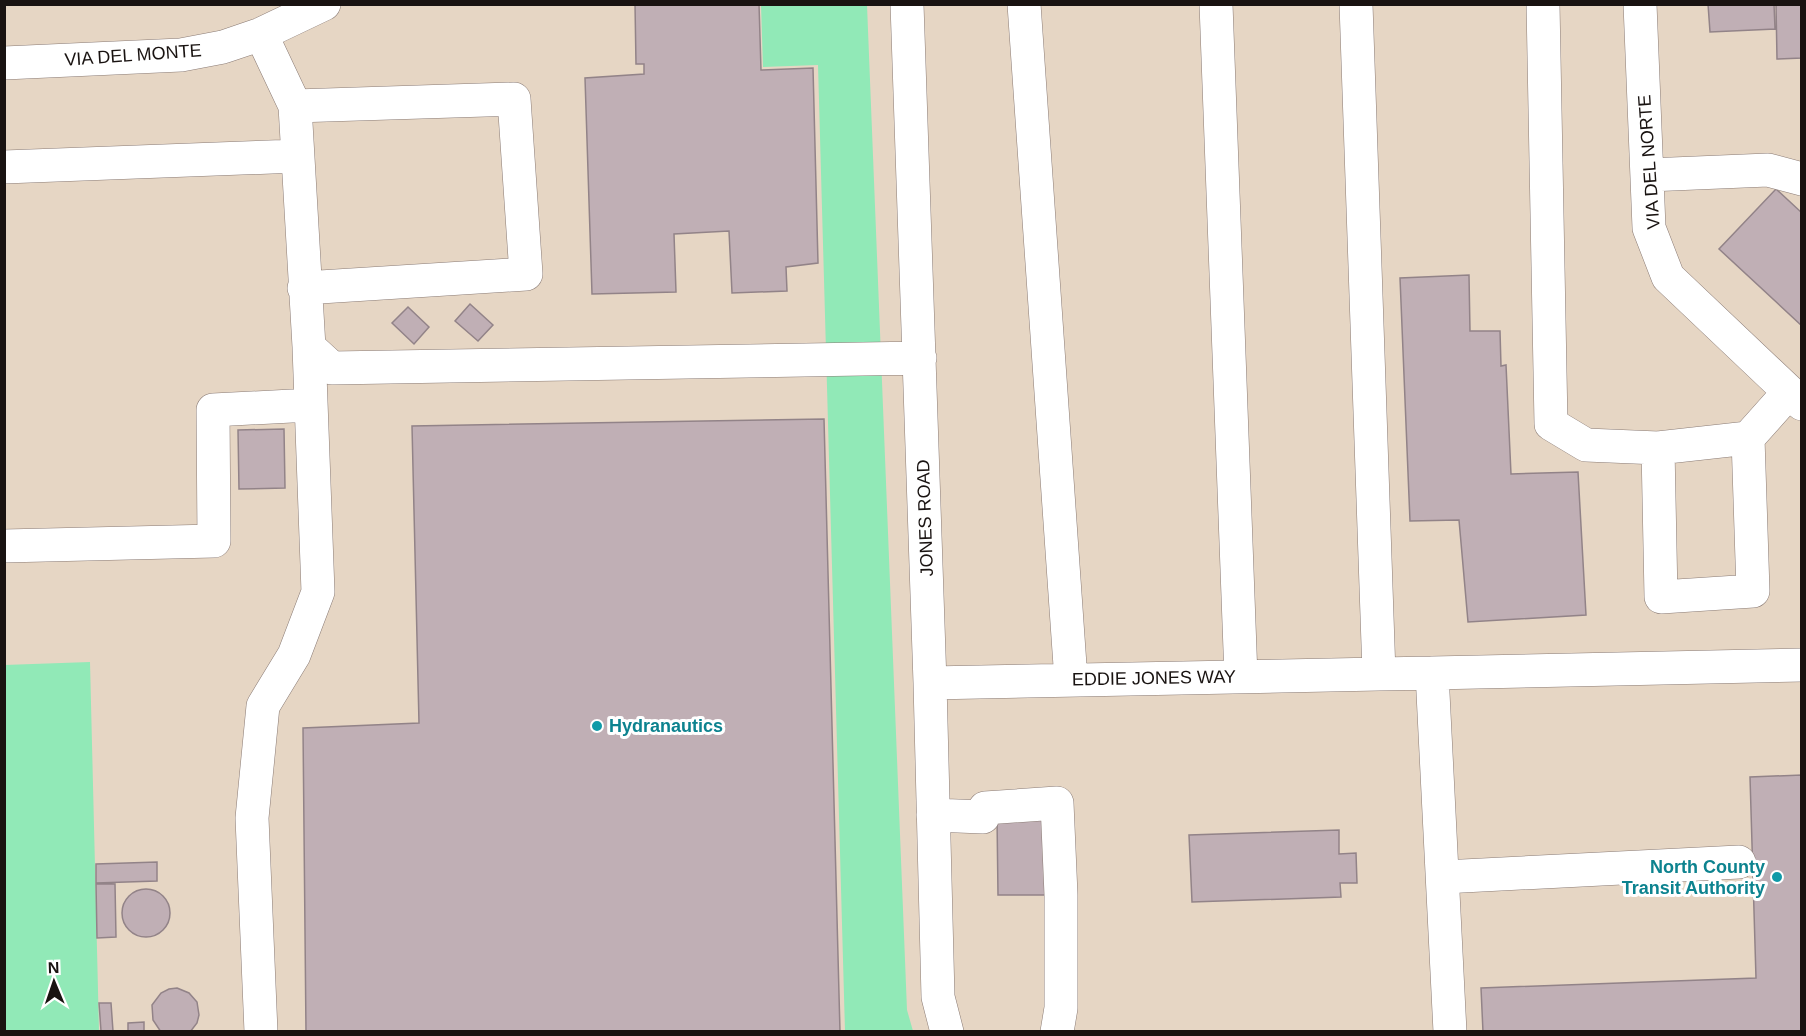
<svg xmlns="http://www.w3.org/2000/svg" width="1806" height="1036" font-family="Arial,sans-serif">
  <style>
    .commercial { fill: #e6d6c4 }
    .green { fill: #91e9b7 }
    .building { fill: #c0afb5; stroke: #928388; stroke-width: 1.5 }
    .lines { fill: none; stroke-linecap: round; stroke-linejoin: round }
    .minor-casing { stroke: #8a7b75; stroke-width: 34 }
    .minor { stroke: #fff; stroke-width: 33 }
    .culture-dot { fill: #0f9aa8; stroke: #fff; stroke-width: 2 }
    .labels { text-anchor: middle; stroke-width: 6; stroke-linejoin: round; paint-order: stroke }
    .street-label { font-size: 18px; fill: #191311; stroke: #fff }
    .culture-label { font-size: 18px; font-weight: bold; fill: #0d838f; stroke: #fff; text-anchor: start }
  </style>
  <rect width="100%" height="100%" fill="#f0dfd8"/>
  <!-- commercial -->
  <path class="commercial" d="M5,5H1801V1031H5Z"/>
  <!-- green -->
  <path class="green" d="M761,5H867L907,1010L913,1031H845L818,65L763,67Z
    M90,662L99,1031H5L4,665Z"/>
  <!-- building -->
  <path class="building" d="M635,4H759L761,70L813,68L818,263L786,267L787,291L732,293L729,231L674,234L676,292L592,294L585,78L644,74V64H636Z
    M1708,4H1774L1775,29L1710,32Z
    M1776,4H1802V58L1777,59Z
    M1776,189L1802,213V326L1719,249Z
    M1469,275L1470,331H1500L1501,366L1506,365L1511,474L1578,472L1586,615L1468,622L1459,520L1410,521L1400,278Z
    M470,304L493,325L478,341L455,321Z
    M408,307L429,327L414,344L392,323Z
    M824,419L840,1032H306L303,728L419,723L412,426Z
    M284,429L285,488L239,489L238,430Z
    M1802,775V1032H1483L1481,988L1756,978L1750,777Z
    M997,816H1050L1051,895H998Z
    M1339,830V854L1356,853L1357,883H1340L1341,897L1192,902L1189,835Z
    M157,862V881L96,883V864Z
    M96,884H115L116,937L97,938Z
    M122 913a24 24 0 1 1 48 0a24 24 0 1 1-48 0Z
    M177,988L189,993L197,1002L199,1015L197,1023L190,1032H161L153,1020L152,1005L161,993L169,989Z
    M99,1003H111L113,1031H101Z
    M144,1022V1032H128V1023Z"/>
  <g class="lines">
    <!-- minor casing -->
    <g class="minor-casing">
      <path id="minor" d="M907,4L930,683L938,997L947,1032
        M1024,4L1071,680
        M1216,4L1241,677
        M1356,4L1379,674L1432,673
        M1543,4L1551,424L1586,445L1658,448L1748,438L1789,392
        M1640,4L1649,228L1668,277L1802,404
        M4,63L181,55L223,47L261,34L324,4
        M295,106L514,99L526,274L304,288
        M4,167L297,156
        M1648,175L1768,170L1802,179
        M309,347L332,368L920,358
        M1658,448L1661,597L1753,591L1748,438
        M4,546L214,541L213,410L311,405
        M930,683L1379,674
        M933,815L983,817L985,808L1057,803L1061,895V1008L1057,1032
        M1443,877L1739,862
        M261,1032L252,818L263,706L294,655L318,592L309,347L295,106L261,34
        M1450,1032L1432,673L1802,665"/>
    </g>
    <!-- minor -->
    <use href="#minor" class="minor"/>
  </g>
  <!-- markers -->
  <g class="culture-dot">
    <circle cx="597" cy="726" r="6"/>
    <circle cx="1777" cy="877" r="6"/>
  </g>
  <g class="labels">
    <!-- street labels -->
    <g class="street-label">
      <text transform="translate(133 55) rotate(-4)" y="6">VIA DEL MONTE</text>
      <text transform="translate(1649 162) rotate(-94)" y="6">VIA DEL NORTE</text>
      <text transform="translate(925 518) rotate(-92)" y="6">JONES ROAD</text>
      <text transform="translate(1154 678) rotate(-1)" y="6">EDDIE JONES WAY</text>
    </g>
    <!-- culture labels -->
    <g class="culture-label">
      <text x="609" y="732">Hydranautics</text>
      <text x="1765" y="873" text-anchor="end">North County<tspan x="1765" dy="21">Transit Authority</tspan></text>
    </g>
  </g>
  <!-- border -->
  <rect width="1806" height="1036" fill="none" stroke="#191311" stroke-width="12"/>
  <!-- north arrow -->
  <g transform="translate(54 982) rotate(358)" stroke="#ffffff" stroke-width="4.5" paint-order="stroke">
  <path d="M0-4.5L10 22L0 15L-10 22Z" fill="#191311"/>
  <text y="-9" font-size="16" font-weight="bold" text-anchor="middle" fill="#191311">N</text>
  </g>
</svg>
